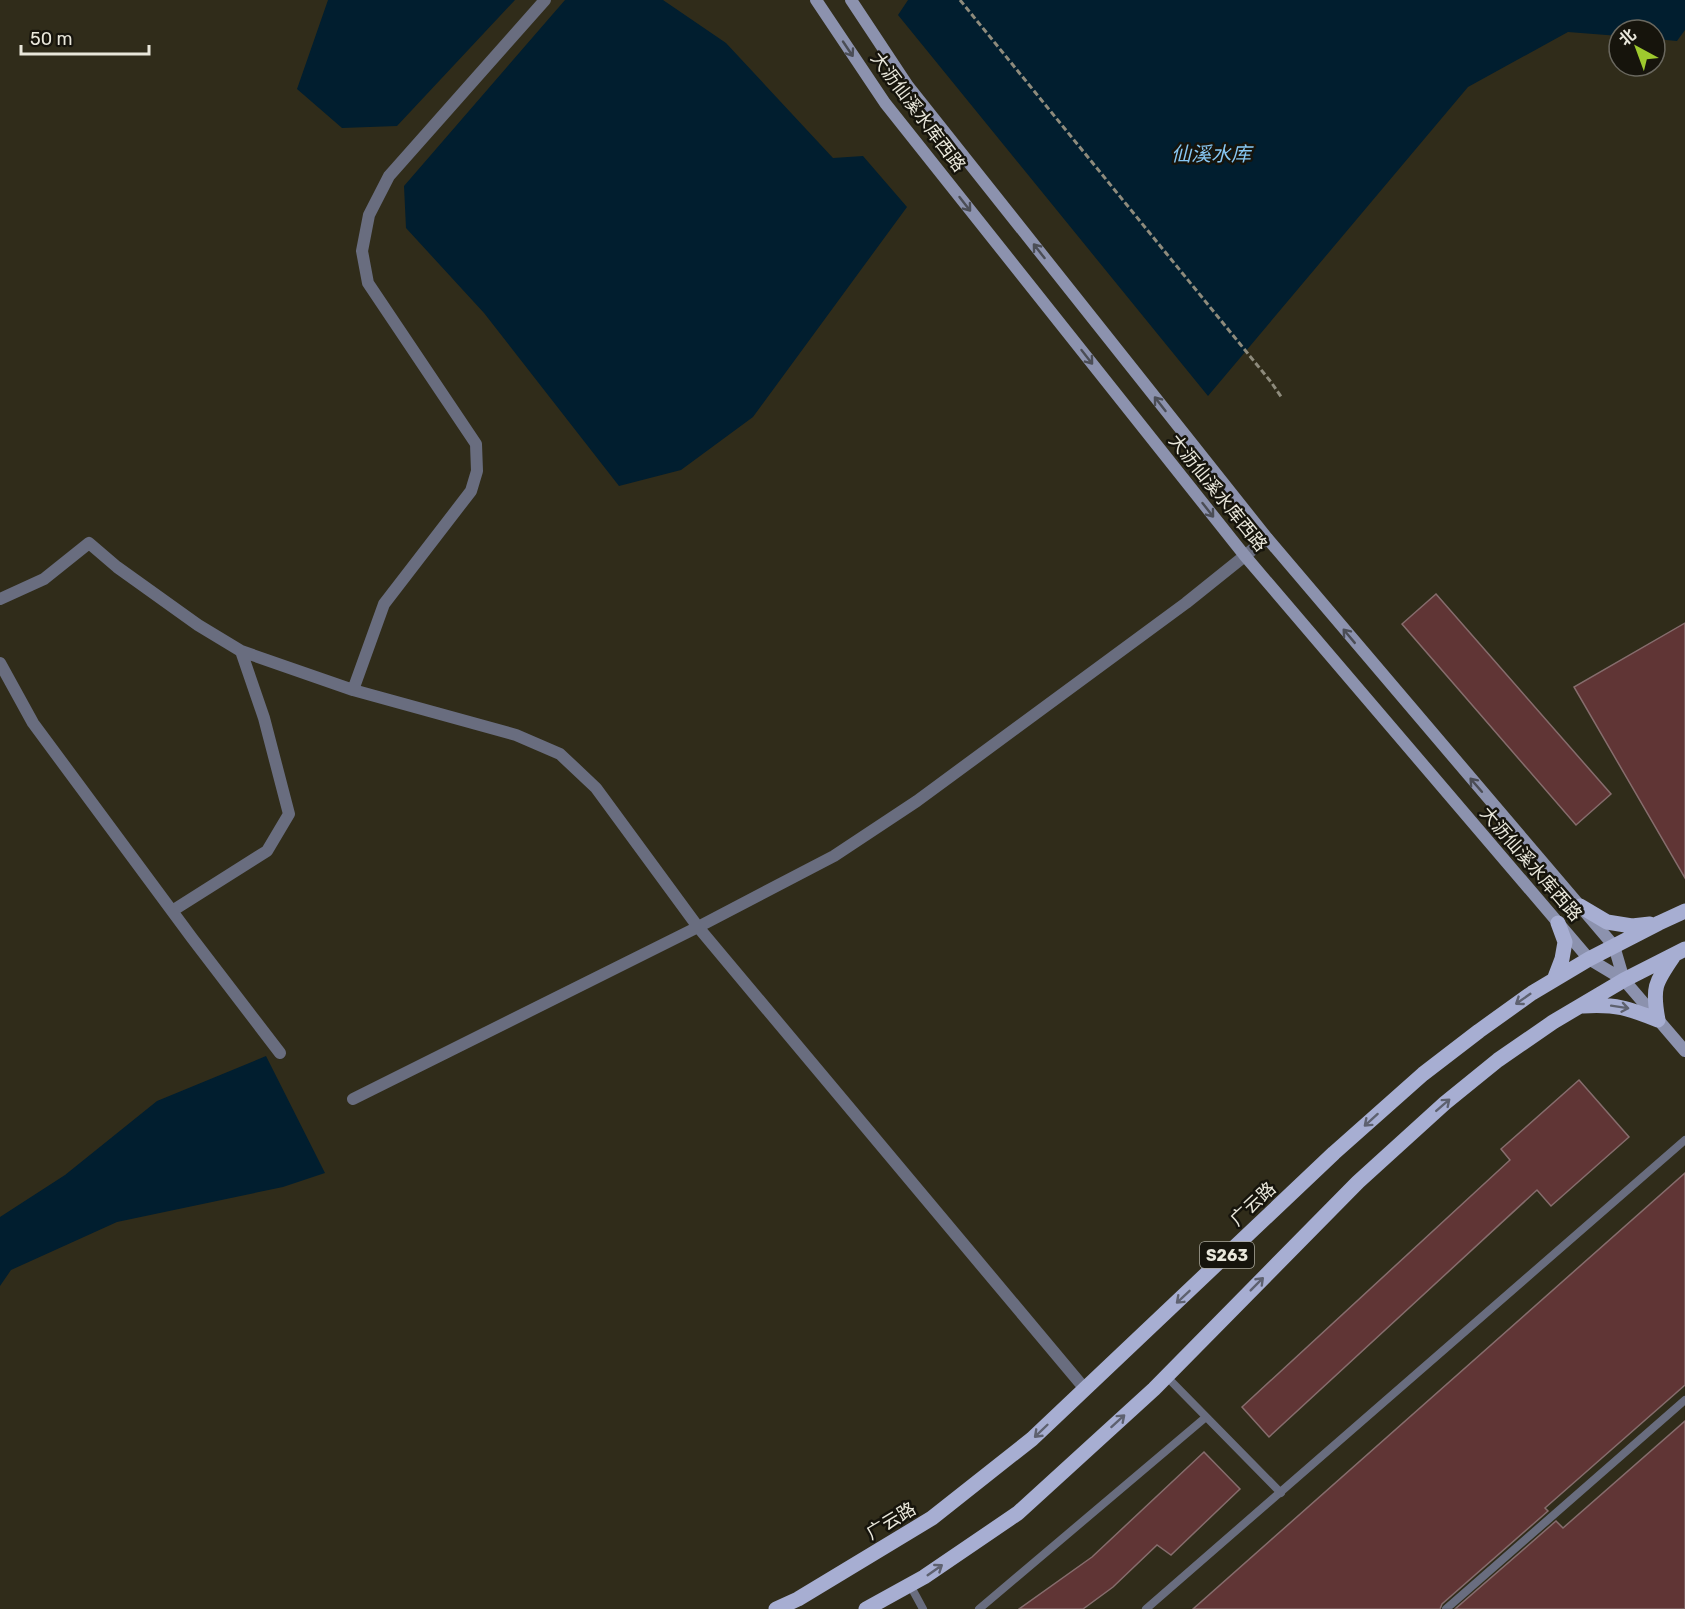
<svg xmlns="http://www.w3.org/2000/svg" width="1685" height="1609" font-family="Rubik,'Noto Sans SC',sans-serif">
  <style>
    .water { fill: #011e2f }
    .building { fill: #603535; stroke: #866d6d; stroke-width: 1.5 }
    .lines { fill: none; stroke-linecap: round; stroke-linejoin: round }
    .path { stroke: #8e8b7c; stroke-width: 3; stroke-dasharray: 6 3; stroke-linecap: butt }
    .lane { stroke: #696d7f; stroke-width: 8 }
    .street { stroke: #696d7f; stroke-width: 12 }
    .secondary { stroke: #8c92ae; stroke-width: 12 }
    .primary { stroke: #a7aed2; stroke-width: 15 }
    .oneway { stroke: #4b4d55 }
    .oneway2 { stroke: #5e616f }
    .labels { text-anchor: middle; stroke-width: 5; stroke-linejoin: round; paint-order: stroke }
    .shield { fill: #16140c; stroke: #aaa89d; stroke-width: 1.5 }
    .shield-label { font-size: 16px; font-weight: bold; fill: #e9e7db }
    .street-label { font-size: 18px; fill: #e9e7db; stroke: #16140c }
    .water-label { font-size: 20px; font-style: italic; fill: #87c7f3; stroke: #16140c }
  </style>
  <rect width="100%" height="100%" fill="#302c1a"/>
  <!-- water -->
  <path class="water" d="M328,0H515L397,126L342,128L297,89Z
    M565,0H663L726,43L833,158L863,156L907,207L753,417L681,470L619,486L484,313L406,228L404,186Z
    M908,0H1685V30L1677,41L1655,39V30H1619V36L1568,32L1468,87L1208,396L898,15Z
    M266,1056L325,1173L283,1187L117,1222L11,1270L0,1286V1217L65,1175L157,1101Z"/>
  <!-- building -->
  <path class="building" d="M1436,594L1611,794L1576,825L1402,624Z
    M1685,623V878L1574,687Z
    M1579,1080L1629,1137L1551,1206L1537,1190L1269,1437L1242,1407L1510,1160L1501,1149Z
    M1685,1173V1385L1545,1508L1548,1511L1442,1604L1440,1609H1193Z
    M1685,1421V1609H1455L1556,1521L1563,1528Z
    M1204,1452L1240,1489L1171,1555L1157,1545L1113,1587L1083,1609H1019L1092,1557Z"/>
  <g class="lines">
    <!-- path -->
    <path class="path" d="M960,0L1271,382L1282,398"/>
    <!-- lane -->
    <path class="lane" d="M1166,1376L1281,1493
      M910,1585L923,1609
      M979,1609L1206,1417
      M1146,1609L1685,1140
      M1446,1609L1685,1400"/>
    <!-- street -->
    <path class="street" d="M0,599L44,579L89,543L117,567L198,625L241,651L353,690L516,735L560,754L596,788L698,927L1085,1389
      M0,663L33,723L192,938L280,1053
      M353,690L384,604L471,491L477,471L476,444L368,283L362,251L369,215L389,176L545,0
      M172,911L267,851L289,814L264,718L241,651
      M353,1099L698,927L834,856L917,801L1186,603L1267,538"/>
    <!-- secondary -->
    <path class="secondary" d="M816,0L885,103L1245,556L1589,959L1624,980
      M851,0L908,86L1267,538L1614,946L1624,980L1685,1051"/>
    <!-- primary -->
    <path class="primary" d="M1580,906L1607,922L1632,926L1650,924
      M1554,980L1562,959L1565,942L1558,923
      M1583,1006C1616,1004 1628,1008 1658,1020
      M1658,1020C1652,988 1655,983 1673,957
      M776,1609L798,1599L932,1518L1032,1439L1334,1153L1423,1074L1479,1031L1532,993L1589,959L1659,923L1685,911
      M866,1609L924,1577L1018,1513L1154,1389L1358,1182L1445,1103L1498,1060L1553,1022L1624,980L1685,949"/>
  </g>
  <!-- one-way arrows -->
  <defs><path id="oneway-shaft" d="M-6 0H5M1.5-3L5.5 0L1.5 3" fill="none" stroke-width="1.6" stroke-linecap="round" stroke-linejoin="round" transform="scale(1.5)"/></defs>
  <g class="oneway">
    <use href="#oneway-shaft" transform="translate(848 49) rotate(56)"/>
    <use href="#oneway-shaft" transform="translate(965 204) rotate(52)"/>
    <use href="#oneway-shaft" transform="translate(1039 251) rotate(-128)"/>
    <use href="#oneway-shaft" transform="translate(1087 357) rotate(52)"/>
    <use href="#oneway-shaft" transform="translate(1160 404) rotate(-128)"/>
    <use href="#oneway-shaft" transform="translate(1208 510) rotate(52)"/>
    <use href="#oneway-shaft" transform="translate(1349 636) rotate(-130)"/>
    <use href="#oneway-shaft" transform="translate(1476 785) rotate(-131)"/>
  </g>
  <g class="oneway2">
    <use href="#oneway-shaft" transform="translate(1523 999) rotate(145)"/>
    <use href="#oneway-shaft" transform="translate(1620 1007) rotate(9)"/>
    <use href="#oneway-shaft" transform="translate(1443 1105) rotate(-41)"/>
    <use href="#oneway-shaft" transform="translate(1371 1120) rotate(138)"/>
    <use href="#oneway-shaft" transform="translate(1257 1284) rotate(-45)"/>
    <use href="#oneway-shaft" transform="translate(1183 1297) rotate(137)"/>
    <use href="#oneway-shaft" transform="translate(1118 1421) rotate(-42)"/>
    <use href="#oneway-shaft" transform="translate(1041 1431) rotate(136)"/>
    <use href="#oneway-shaft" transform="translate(935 1570) rotate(-35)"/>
  </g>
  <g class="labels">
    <!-- shield labels -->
    <rect class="shield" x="1200" y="1242" width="54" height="26" rx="4.5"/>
    <g class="shield-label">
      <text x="1227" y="1261">S263</text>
    </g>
    <!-- street labels -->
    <g class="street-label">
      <text transform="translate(918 112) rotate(53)" y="6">大沥仙溪水库西路</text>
      <text transform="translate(1218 493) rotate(51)" y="6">大沥仙溪水库西路</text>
      <text transform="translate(1531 864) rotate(49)" y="6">大沥仙溪水库西路</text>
      <text transform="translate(1253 1204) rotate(-43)" y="6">广云路</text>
      <text transform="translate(891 1521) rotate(-31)" y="6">广云路</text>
    </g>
    <!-- water labels -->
    <g class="water-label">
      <text x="1211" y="161">仙溪水库</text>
    </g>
  </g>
  <!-- north arrow -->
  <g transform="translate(1637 48) rotate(319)"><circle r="28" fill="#16140c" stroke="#6a685f" stroke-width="1.5"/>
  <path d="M0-4.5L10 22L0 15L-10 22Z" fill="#9eca2e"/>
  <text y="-9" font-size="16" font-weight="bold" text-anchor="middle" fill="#e9e7db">北</text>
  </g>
  <!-- scale -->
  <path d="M21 45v9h128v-9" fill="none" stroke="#e9e7db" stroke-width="3"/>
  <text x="30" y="45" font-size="18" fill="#e9e7db" stroke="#16140c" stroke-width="4.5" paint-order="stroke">50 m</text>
</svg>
